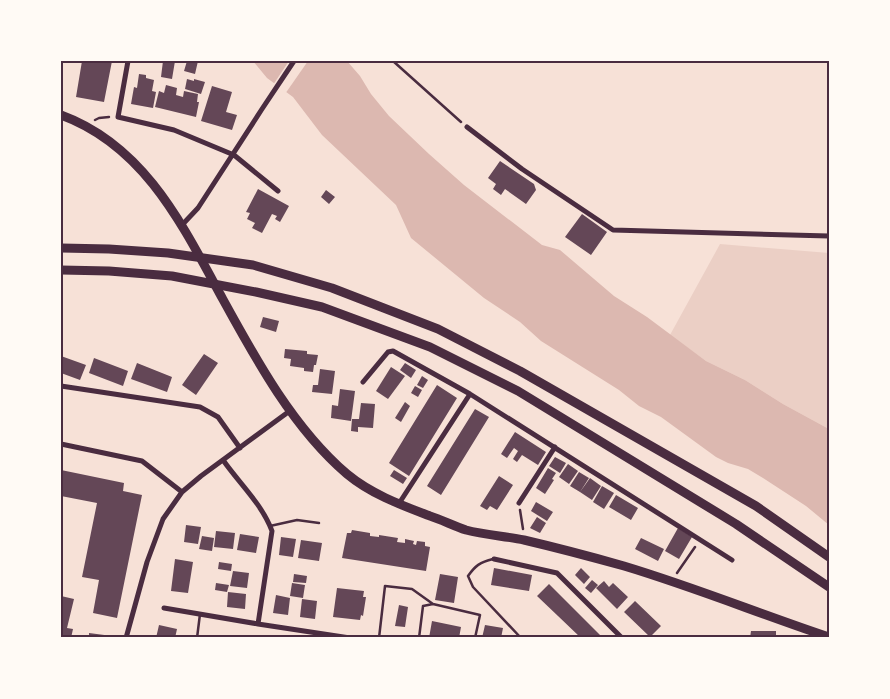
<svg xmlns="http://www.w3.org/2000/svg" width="890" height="699" font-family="'Playfair Display',serif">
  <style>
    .green { fill: #ebcfc5 }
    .water { fill: #dcb8b0 }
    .pier { fill: #f7e1d7 }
    .building { fill: #644757 }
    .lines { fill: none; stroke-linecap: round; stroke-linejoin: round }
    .path { stroke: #4a2c40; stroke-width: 2.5 }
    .service { stroke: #4a2c40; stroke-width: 2.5 }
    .minor { stroke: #4a2c40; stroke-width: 5 }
    .primary { stroke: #4a2c40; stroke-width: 9 }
    .trunk { stroke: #4a2c40; stroke-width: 9 }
    .neatline { fill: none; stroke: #4a2c40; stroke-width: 2 }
  </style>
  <rect width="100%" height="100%" fill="#f7e1d7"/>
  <!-- green -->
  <path class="green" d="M720,244L829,253V429L783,404L745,380L706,361L670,335Z"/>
  <!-- water -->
  <path class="water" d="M253,61H347L360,76L371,94L389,116L429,154L464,185L542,245L560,250L614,296L647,317L706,361L745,380L783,404L829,429V525L806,506L763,478L748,469L728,463L716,457L661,417L639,406L619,390L541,341L520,322L484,298L411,238L396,205L322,135L293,97L267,78Z"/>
  <!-- pier -->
  <path class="pier" d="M289,61H308L285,94L273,85Z"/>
  <!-- building -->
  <path class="building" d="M82,61H112L104,102L76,97Z
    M163,61H175L172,79L161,77Z
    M187,61H198L195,74L184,71Z
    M139,74L146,75V78L154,80L152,91L156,92L153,108L131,104L134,87L137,88Z
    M187,79L194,81V79L205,82L201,94L185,89Z
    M166,85L177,88L176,95L183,97L184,91L198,94L197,102H199L196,117L155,107L159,91L164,93Z
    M212,86L232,92L226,112L237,115L232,130L201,121Z
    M500,161L534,184L536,190L526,204L505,189L501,195L493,189L496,184L488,178Z
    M258,189L289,206L280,222L275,219L277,216L272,214L262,233L252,228L255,223L247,219L250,213L246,212Z
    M326,190L335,197L329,204L321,197Z
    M582,214L607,232L591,255L565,237Z
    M263,317L279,321L276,332L260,327Z
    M285,349L307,351V354L318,355L316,365H314L313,372L304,371V368L290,366L291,359L284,358Z
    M204,354L218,363L196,395L182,385Z
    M61,356L86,365L80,380L61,373Z
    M94,358L128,371L123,386L89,373Z
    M137,363L172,377L167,392L131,379Z
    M405,363L416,370L411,378L400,370Z
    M391,367L405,376L388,399L376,391Z
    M320,369L335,371L332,394L312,392L313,385H318Z
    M422,376L428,380L423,388L417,385Z
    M437,385L457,398L409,476L389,463Z
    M415,386L422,390L418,397L411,393Z
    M340,389L355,391L351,421L331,418L332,405L338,406Z
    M405,402L410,406L401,422L395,418Z
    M361,403L375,404L373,428L358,427V432L351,431L352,419H359Z
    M475,409L489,417L441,495L427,486Z
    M515,432L546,452L538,465L522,455L517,462L513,459L518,451L514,448L507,458L501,454Z
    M555,457L566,463L560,473L549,466Z
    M568,464L578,471L569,484L559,477Z
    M548,468L556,473L552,479L554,480L545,494L536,488Z
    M61,470L124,483L123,491L142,495L117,618L93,613L99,580L82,577L97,503L61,496Z
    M394,470L407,478L403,484L390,476Z
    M579,472L589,478L580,492L570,486Z
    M499,476L513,485L497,510L490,506L487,510L480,506Z
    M590,478L601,486L592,500L580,492Z
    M602,486L614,493L604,509L593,502Z
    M616,495L638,508L631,520L609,507Z
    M536,502L553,512L547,521L531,511Z
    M537,517L546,523L540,533L530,528Z
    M186,525L201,527L198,544L184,542Z
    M678,528L692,537L679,559L665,551Z
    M352,530L370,533V536L379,537V535L398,538L397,542L405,543V539L414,541L413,544L416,545L417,541L425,542V546L430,547L426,571L342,558L347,533H351Z
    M216,531L235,533L233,549L214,547Z
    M240,534L259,537L256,553L237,550Z
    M202,536L214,538L212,551L199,549Z
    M281,537L296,539L293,557L279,555Z
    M641,538L664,549L658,561L635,549Z
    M301,540L322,543L319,561L298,558Z
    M175,559L193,562L188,593L171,591Z
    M219,562L232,564L231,571L218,569Z
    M494,568L532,575L529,591L491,585Z
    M581,568L590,577L584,584L575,575Z
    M233,571L249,573L247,588L230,586Z
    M294,574L307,576L306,583L293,582Z
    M440,574L458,577L454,603L435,600Z
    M592,580L598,585L591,593L585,588Z
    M604,581L609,587L613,583L628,597L617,609L596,588Z
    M216,583L229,585L227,592L215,590Z
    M292,583L305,585L303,598L290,596Z
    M549,584L603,638H581L558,616L537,596Z
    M337,588L364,591L363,597H366L363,616L361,615L360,620L333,617Z
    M228,592L246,594L245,609L227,607Z
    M276,595L290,598L288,615L273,613Z
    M61,596L74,599L67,628L73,629L71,638H61Z
    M302,599L317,601L315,619L300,617Z
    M635,601L661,626L650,637L624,612Z
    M399,605L408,607L405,627L395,626Z
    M432,621L461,627L459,638H429Z
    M159,625L177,629L175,638H156Z
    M485,625L503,628L501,638H482Z
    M751,631H776V638H750Z
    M89,633L112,636V638H89Z"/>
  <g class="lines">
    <!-- path -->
    <path class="path" d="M393,61L461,122
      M95,120L99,118L109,117
      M520,510L523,529
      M677,573L695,547"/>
    <!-- service -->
    <path class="service" d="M270,526L297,520L319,523
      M493,559C480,562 475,566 468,576L473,587L521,638
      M197,638L200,614
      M379,638L385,586L412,589L433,604
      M419,638L423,606L433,604L480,615L475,638"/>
    <!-- minor -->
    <path class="minor" d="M128,61L118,117L174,130L234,155L278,191
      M467,127L522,169L613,230L829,236
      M182,225L198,208L262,109L294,61
      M363,382L388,352L393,351L470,394L732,560
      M61,386L200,407L218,417L240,448
      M61,444L142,461L182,492
      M223,460C239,483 262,504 272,531L258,624L350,638
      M519,503L555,447
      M398,505L470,394
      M494,559L557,573L622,638
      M164,608L258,624
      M126,638L147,562L163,519L182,492L201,476L291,410"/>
    <!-- primary -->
    <path class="primary" d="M61,115C143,145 181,222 220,294C254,356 292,427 347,474C371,494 401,505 430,516C442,520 454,526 466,530C485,535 505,536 524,540C558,548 592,557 624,566C694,587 760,614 829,637"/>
    <!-- trunk -->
    <path class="trunk" d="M61,248L109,249L168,253L253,265L332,288L438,329L520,371L756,506L829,557
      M61,270L109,271L172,276L256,292L322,307L430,347L518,391L736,524L829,587"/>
  </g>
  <!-- border -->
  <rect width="890" height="699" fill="none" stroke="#fffaf5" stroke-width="125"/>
  <rect x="62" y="62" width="766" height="574" class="neatline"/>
</svg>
